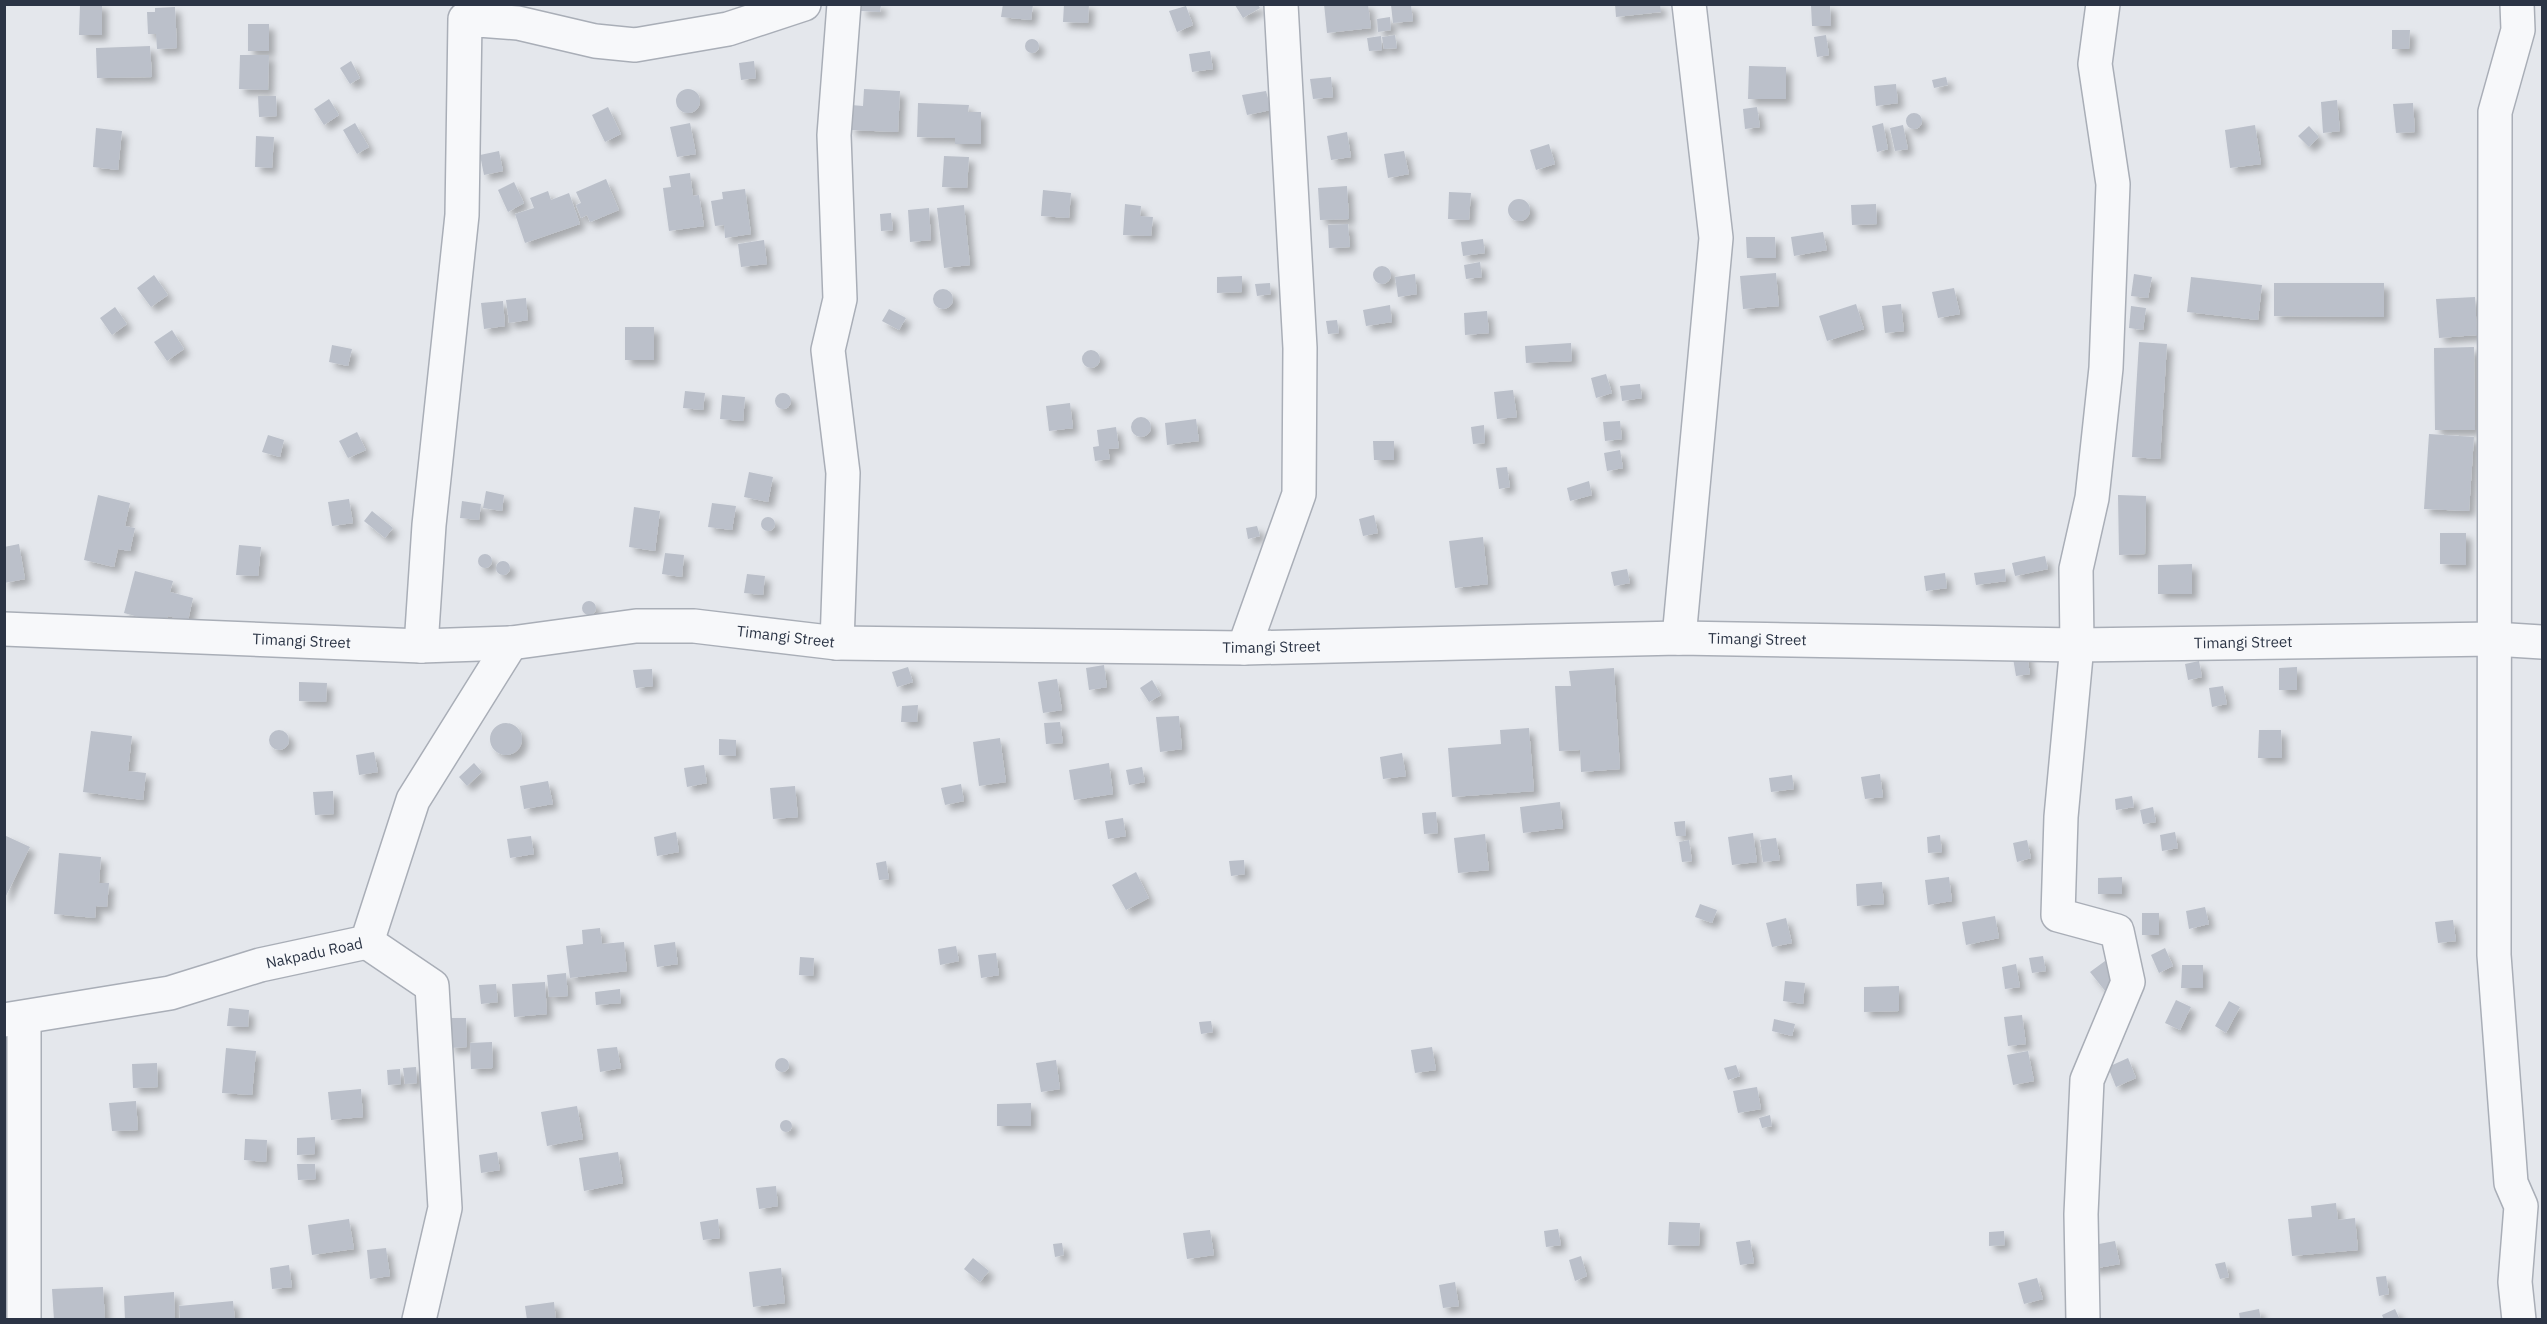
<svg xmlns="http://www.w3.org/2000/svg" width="2547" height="1324" font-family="'IBM Plex Sans',sans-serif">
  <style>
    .building { fill: #bbc0ca; filter: url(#shadow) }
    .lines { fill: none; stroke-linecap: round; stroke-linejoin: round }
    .minor-casing { stroke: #a9aeb7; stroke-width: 36 }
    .minor { stroke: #f7f8fa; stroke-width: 33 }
    .labels { text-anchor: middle; stroke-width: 6; stroke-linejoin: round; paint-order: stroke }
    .street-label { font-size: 15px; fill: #2b3445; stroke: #f4f6f9 }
  </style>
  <defs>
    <filter id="shadow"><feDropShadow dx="5.5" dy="5.5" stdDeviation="3" flood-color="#0004"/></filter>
  </defs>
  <rect width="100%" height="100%" fill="#e4e7ec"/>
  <!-- building -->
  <path class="building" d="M80,4H102V35H79Z
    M861,4H881L880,12L861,11Z
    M1003,4H1033L1031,20L1001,17Z
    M1064,4H1089L1088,23L1063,22Z
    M1324,4H1368L1371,28L1327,33Z
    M1615,4H1660L1661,12L1616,17Z
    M1235,5H1258L1260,8L1243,18Z
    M1391,5H1411L1413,21L1393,23Z
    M1811,5H1830L1831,26H1812Z
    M1186,6L1193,25L1177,32L1169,11Z
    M175,7L177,48L157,49L156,34H148L147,12H155V8Z
    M1390,17L1391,30L1378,32L1377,19Z
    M248,24H269V51H248Z
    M2392,30H2410L2409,49H2392Z
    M1395,35L1397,48L1384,49L1382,37Z
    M1826,35L1829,55L1817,57L1814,37Z
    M1381,36L1382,50L1369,51L1367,38Z
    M1025 46a7 7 0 1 1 14 0a7 7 0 1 1-14 0Z
    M150,46L152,77L97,78L96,48Z
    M1210,51L1213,69L1192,72L1189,54Z
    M240,55H269L268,90L239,89Z
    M351,61L360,78L350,84L340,68Z
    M754,61L756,78L741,80L739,63Z
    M1749,66L1786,67V99H1748Z
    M1331,77L1333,97L1313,99L1310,79Z
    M1946,77L1948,85L1934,88L1932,80Z
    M1896,84L1898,103L1876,106L1874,86Z
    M864,89L900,91L898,132L850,130L851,105L863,106Z
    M676 101a12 12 0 1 1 24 0a12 12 0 1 1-24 0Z
    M1266,91L1271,110L1247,115L1242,95Z
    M258,96H276L277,116L259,117Z
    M329,99L339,115L324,125L314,109Z
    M2337,100L2340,131L2323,133L2321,102Z
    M918,103L969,105L968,112H981V144H955V138L917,137Z
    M2413,103L2415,132L2396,133L2393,104Z
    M608,107L621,134L605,142L592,115Z
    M1757,107L1760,127L1745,129L1743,109Z
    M1906 121a8 8 0 1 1 16 0a8 8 0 1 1-16 0Z
    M355,123L369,147L357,154L343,130Z
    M690,123L696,154L677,157L670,127Z
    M1883,123L1888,149L1877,152L1872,126Z
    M1903,125L1908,149L1895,151L1890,128Z
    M2255,125L2261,164L2230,168L2225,130Z
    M2309,126L2319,137L2309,147L2298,136Z
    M96,128L122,131L118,170L93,167Z
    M1347,132L1351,157L1331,160L1327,136Z
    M256,136L274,137L272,168L255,167Z
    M1549,144L1555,164L1536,170L1530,150Z
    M499,151L503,171L484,175L480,155Z
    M1404,151L1409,174L1388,178L1384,154Z
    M944,156L969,157L967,188L942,187Z
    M690,173L693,196L699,195L704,226L669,231L663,188L671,187L669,176Z
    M606,179L619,210L590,222L587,215L581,218L576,205L581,203L576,192Z
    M514,182L524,203L508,212L498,190Z
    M1347,186L1349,219L1320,220L1318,188Z
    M745,189L751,234L725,238L724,225L715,226L711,201L723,199L722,192Z
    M1043,190L1071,193L1069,218L1041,216Z
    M548,191L551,200L569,193L580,224L525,243L515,214L534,208L530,198Z
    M1449,192L1471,193L1469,220L1448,219Z
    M1508 210a11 11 0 1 1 22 0a11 11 0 1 1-22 0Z
    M1125,204L1141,206L1140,216L1153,217L1151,236L1123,235Z
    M1876,204L1877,224L1852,225L1851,205Z
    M964,205L970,265L944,268L937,208Z
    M929,208L931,240L910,242L908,210Z
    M891,213L893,230L881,231L880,214Z
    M1348,224L1350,247L1329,248L1328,225Z
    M1823,232L1827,250L1794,256L1791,237Z
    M1746,237H1775L1776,258H1747Z
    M1483,239L1485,253L1463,256L1461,242Z
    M764,240L767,264L741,267L738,244Z
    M1480,262L1482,277L1466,279L1464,265Z
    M1373 275a9 9 0 1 1 18 0a9 9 0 1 1-18 0Z
    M1776,273L1779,306L1743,309L1740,276Z
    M1415,274L1417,294L1398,297L1395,277Z
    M2134,274L2152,277L2148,298L2131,296Z
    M154,275L168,295L151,307L137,288Z
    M1242,276V292L1217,293V277Z
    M2191,277L2262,285L2258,320L2187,312Z
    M1270,283L1271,294L1257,296L1255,284Z
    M2274,283H2384V317L2274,316Z
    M1954,288L1960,314L1938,318L1932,292Z
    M933 299a10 10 0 1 1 20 0a10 10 0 1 1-20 0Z
    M2475,297L2477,335L2439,338L2436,299Z
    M526,298L528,320L509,323L506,300Z
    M503,301L505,326L484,329L481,303Z
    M1856,304L1864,329L1827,341L1819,316Z
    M1901,304L1904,331L1885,333L1882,306Z
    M1390,305L1392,322L1366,326L1363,310Z
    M2131,306L2146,308L2143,330L2129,328Z
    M115,307L127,324L112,335L100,318Z
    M889,309L906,318L899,330L882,321Z
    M1487,311L1489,333L1465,335L1464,313Z
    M1337,320L1339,333L1328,334L1326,321Z
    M625,327H654V360H625Z
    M172,330L184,349L167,361L154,342Z
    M2139,342L2167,344L2160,459L2132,457Z
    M1571,343L1572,361L1526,363L1525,346Z
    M332,345L352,349L348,366L329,362Z
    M2474,347L2475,430H2435L2434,348Z
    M1082 359a9 9 0 1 1 18 0a9 9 0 1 1-18 0Z
    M1606,374L1612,393L1596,398L1591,378Z
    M1640,384L1642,398L1622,401L1620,386Z
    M1513,390L1517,417L1497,419L1494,392Z
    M685,391L705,393L703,410L683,408Z
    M775 401a8 8 0 1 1 16 0a8 8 0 1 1-16 0Z
    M722,395L745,397L743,421L720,419Z
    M1070,403L1073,428L1049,431L1046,406Z
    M1131 427a10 10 0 1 1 20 0a10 10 0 1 1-20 0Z
    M1196,419L1199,441L1167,445L1165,423Z
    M1620,421L1622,439L1605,441L1603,422Z
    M1484,425L1485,443L1473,444L1471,427Z
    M1116,427L1119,448L1108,449L1110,459L1095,461L1093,447L1099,446L1097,430Z
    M357,432L366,450L348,458L339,441Z
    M2429,434L2474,437L2469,511L2424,509Z
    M268,435L284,440L280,457L262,452Z
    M1373,441H1394V460H1374Z
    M1620,450L1623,468L1607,471L1604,453Z
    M1507,467L1510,487L1499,489L1496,468Z
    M749,472L773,477L768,502L744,497Z
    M1589,481L1592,495L1570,501L1567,488Z
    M486,491L504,495L502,511L483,508Z
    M98,495L130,503L125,526L135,528L130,551L118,549L114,567L84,560Z
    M2118,495L2146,496L2145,554L2119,555Z
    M349,499L353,523L332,526L328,502Z
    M462,501L481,504L479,520L460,518Z
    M712,503L736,506L732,530L708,527Z
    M634,507L660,511L655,551L629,547Z
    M372,511L393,528L385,538L364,521Z
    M1374,515L1378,533L1363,536L1359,519Z
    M761 524a7 7 0 1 1 14 0a7 7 0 1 1-14 0Z
    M1257,526L1260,536L1248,539L1246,528Z
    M2440,533H2466V565L2440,564Z
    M1483,537L1488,584L1455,588L1449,541Z
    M19,544L25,579L4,583V547Z
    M239,545L261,547L258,576L236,575Z
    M665,553L684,555L682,577L662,574Z
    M478 561a7 7 0 1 1 14 0a7 7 0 1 1-14 0Z
    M2045,556L2048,569L2015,576L2012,563Z
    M496 568a7 7 0 1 1 14 0a7 7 0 1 1-14 0Z
    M2192,564V594H2158V565Z
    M1627,569L1630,583L1614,586L1611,572Z
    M2005,569L2006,581L1976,585L1974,573Z
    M135,571L173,581L170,592L193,598L188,621L168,616L166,624L124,613Z
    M1945,573L1947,588L1926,591L1924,576Z
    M747,574L765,576L763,595L744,593Z
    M582 608a7 7 0 1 1 14 0a7 7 0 1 1-14 0Z
    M2026,649L2030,674L2016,676L2012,652Z
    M2199,661L2202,677L2188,680L2185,664Z
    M1104,665L1107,687L1089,690L1086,668Z
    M908,667L913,682L897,687L892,672Z
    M2297,667V690H2279V668Z
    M1614,668L1620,769L1581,772L1580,750L1559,751L1555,686H1571L1569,671Z
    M652,669L653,686L636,688L633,670Z
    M1057,679L1062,710L1043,713L1038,682Z
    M1152,680L1161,695L1149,702L1140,688Z
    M299,682L327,683L326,702L299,701Z
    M2223,686L2227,704L2212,707L2209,688Z
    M918,705L917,722H901L902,706Z
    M1179,716L1182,749L1160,752L1156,717Z
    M1060,722L1063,743L1046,744L1044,723Z
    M490 739a16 16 0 1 1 32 0a16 16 0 1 1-32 0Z
    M1529,728L1534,791L1452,797L1448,748L1501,744L1500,730Z
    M2259,730H2281L2282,758H2258Z
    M269 740a10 10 0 1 1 20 0a10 10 0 1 1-20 0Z
    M91,731L132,736L128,771L146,773L143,800L83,792Z
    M1000,738L1006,782L979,786L973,742Z
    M719,739L736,740V756L719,755Z
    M374,752L378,772L359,775L356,755Z
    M1402,753L1406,776L1383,779L1380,757Z
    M474,763L482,772L467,786L459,777Z
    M1109,763L1113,794L1074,800L1069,770Z
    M704,765L707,783L687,787L684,768Z
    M1142,767L1145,782L1129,785L1126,770Z
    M1880,774L1883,797L1865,799L1861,777Z
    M1792,775L1794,789L1771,792L1769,778Z
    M548,781L553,804L524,809L520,786Z
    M961,784L964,801L945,805L941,788Z
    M795,786L798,817L773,819L770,788Z
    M333,791L334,814L315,815L313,792Z
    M2132,796L2134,807L2116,810L2115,799Z
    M1560,802L1563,828L1523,833L1520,807Z
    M2153,807L2156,822L2143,824L2140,810Z
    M1436,812L1438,833L1424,834L1422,813Z
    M1123,818L1126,836L1108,839L1105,821Z
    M1685,821L1686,836H1676L1674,822Z
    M676,832L679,852L657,856L654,837Z
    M2175,832L2178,848L2162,851L2160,835Z
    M1753,833L1757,862L1732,865L1728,837Z
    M1485,834L1489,870L1458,873L1454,838Z
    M4,835L30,847L4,900Z
    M1940,835L1942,852L1928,853L1927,837Z
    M531,836L534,854L510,858L507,839Z
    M1776,838L1780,860L1763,862L1760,840Z
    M1689,840L1692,861L1682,862L1679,842Z
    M2027,840L2031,858L2017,862L2013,843Z
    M59,853L101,857L99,883H109L107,907L96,906L95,918L54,914Z
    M1244,860L1245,874L1231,876L1229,861Z
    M886,861L889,879L879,880L876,863Z
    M1136,872L1149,898L1126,910L1112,885Z
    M1949,877L1952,901L1928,905L1925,880Z
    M2122,877V894H2098V878Z
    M1882,882L1884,904L1857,906L1856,884Z
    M1700,904L1717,910L1712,923L1695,917Z
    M2205,907L2209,924L2189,929L2186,911Z
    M2142,913H2159V935H2142Z
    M1995,916L1999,938L1966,945L1962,922Z
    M1786,918L1792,943L1772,947L1766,923Z
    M2453,920L2456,941L2438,943L2435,922Z
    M600,928L602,944L624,942L627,971L570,978L566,946L583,944L582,930Z
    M675,942L678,964L657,967L654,945Z
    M956,946L959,961L940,965L938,949Z
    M2165,948L2173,966L2159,973L2151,955Z
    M996,953L999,975L981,978L978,955Z
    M2043,956L2046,971L2032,973L2029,958Z
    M800,957L814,958L813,976L799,975Z
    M2105,961L2120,980L2106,992L2090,972Z
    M2016,964L2020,987L2005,989L2002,967Z
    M2182,965H2203V988H2181Z
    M566,973L568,996L549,997L547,975Z
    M1785,981L1805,983L1803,1004L1783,1001Z
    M545,982L547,1014L514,1017L512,984Z
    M496,984L498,1002L481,1004L479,985Z
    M1899,986V1011L1864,1012V987Z
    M620,989L621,1003L596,1005L595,992Z
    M2176,1000L2191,1007L2180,1030L2165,1023Z
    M2229,1001L2240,1007L2226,1033L2215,1026Z
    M229,1008L249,1010L248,1027L227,1026Z
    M2022,1015L2026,1044L2008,1046L2004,1017Z
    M448,1018H466L467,1047L450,1048Z
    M1774,1019L1795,1024L1792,1036L1772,1031Z
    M1211,1021L1213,1032L1201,1034L1199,1022Z
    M492,1042L493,1068L471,1069L470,1043Z
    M617,1047L621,1068L600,1072L597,1049Z
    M1432,1047L1436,1070L1415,1073L1411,1050Z
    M226,1048L256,1051L252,1095L222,1093Z
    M2028,1051L2034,1081L2013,1085L2007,1055Z
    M2128,1058L2136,1078L2116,1087L2108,1067Z
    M775 1065a7 7 0 1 1 14 0a7 7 0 1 1-14 0Z
    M1056,1060L1060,1089L1041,1092L1036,1063Z
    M157,1063L158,1087L133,1088L132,1064Z
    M1736,1065L1740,1076L1728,1080L1724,1068Z
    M416,1067L417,1083L405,1084L403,1068Z
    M400,1069L401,1084L388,1085L387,1070Z
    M1757,1087L1761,1109L1738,1113L1733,1091Z
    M361,1089L363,1117L331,1120L328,1092Z
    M136,1101L138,1130L112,1131L109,1103Z
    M1031,1103V1126H997V1104Z
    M577,1106L583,1139L547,1146L541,1112Z
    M1770,1115L1772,1126L1762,1128L1759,1118Z
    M780 1126a6 6 0 1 1 12 0a6 6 0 1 1-12 0Z
    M315,1137V1154L297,1155V1138Z
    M245,1139L267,1140L266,1162L244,1160Z
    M497,1152L500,1170L481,1173L479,1155Z
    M618,1152L623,1183L584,1191L579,1158Z
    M297,1164H315L316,1179L298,1180Z
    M776,1186L778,1206L759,1209L756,1188Z
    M2336,1203L2338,1220L2355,1218L2358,1250L2292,1256L2288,1219L2312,1217L2311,1206Z
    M349,1219L354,1249L312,1255L308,1225Z
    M718,1219L720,1238L703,1240L700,1222Z
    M1669,1222L1700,1223L1699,1246L1668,1245Z
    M1558,1229L1561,1245L1546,1247L1544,1231Z
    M1210,1230L1214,1255L1187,1259L1183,1233Z
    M2004,1231L2005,1245L1989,1246V1232Z
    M1750,1240L1754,1263L1740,1265L1736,1242Z
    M2115,1241L2120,1264L2092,1269L2088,1246Z
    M1062,1243L1064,1255L1055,1257L1053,1244Z
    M386,1248L390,1276L370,1279L367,1250Z
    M1581,1256L1587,1276L1575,1281L1569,1260Z
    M973,1258L989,1271L980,1282L964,1269Z
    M2225,1262L2229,1277L2220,1279L2215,1264Z
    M289,1265L292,1287L272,1289L270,1268Z
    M781,1268L785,1303L753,1307L749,1272Z
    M2386,1276L2389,1294L2379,1296L2376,1277Z
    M2037,1278L2043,1299L2024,1304L2018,1283Z
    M1455,1282L1459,1306L1443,1308L1439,1285Z
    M103,1287L105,1320H54L52,1289Z
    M174,1292L175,1320H125L124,1296Z
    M233,1301L235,1320H180L179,1306Z
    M554,1302L556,1320H527L525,1306Z
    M2259,1309L2261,1320H2240L2239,1313Z
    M2395,1309L2400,1320H2384L2382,1315Z"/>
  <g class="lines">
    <!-- minor casing -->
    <g class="minor-casing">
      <g id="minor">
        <path d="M2517,4L2518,30L2495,112L2494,955L2511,1183L2521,1206L2515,1282L2519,1320"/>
        <path id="s1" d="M4,629L421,646L511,643L636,626H694L837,643L1244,648L1679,638L2077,645L2494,639L2542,642"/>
        <path d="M1679,638L1716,238L1689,4"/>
        <path d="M837,643L843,473L828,350L840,299L834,135L844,4"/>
        <path d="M421,646L429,525L462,215L465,19L518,23L595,41L635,45L728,29L804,4"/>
        <path d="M1244,648L1299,494L1300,348L1281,4"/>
        <path d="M367,942L432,986L445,1208L419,1320"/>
        <path d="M24,1018V1320"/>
        <path id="s2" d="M4,1020L170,993L260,965L367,942L413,800L511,643"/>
        <path d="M2083,1320L2081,1214L2087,1080L2128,982L2117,931L2058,915L2061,817L2077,645L2076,569L2092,498L2106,368L2113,184L2095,64L2103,4"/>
      </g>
    </g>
    <!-- minor -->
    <use href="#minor" class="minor"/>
  </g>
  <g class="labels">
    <!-- street labels -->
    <g class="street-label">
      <text dy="5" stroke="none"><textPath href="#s1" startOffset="784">Timangi Street</textPath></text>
      <text dy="5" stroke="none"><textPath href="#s1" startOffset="1756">Timangi Street</textPath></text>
      <text dy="5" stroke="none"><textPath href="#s1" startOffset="298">Timangi Street</textPath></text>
      <text dy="5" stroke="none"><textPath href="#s1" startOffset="2242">Timangi Street</textPath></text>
      <text dy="5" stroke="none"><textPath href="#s1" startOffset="1270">Timangi Street</textPath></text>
      <text dy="5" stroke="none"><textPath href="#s2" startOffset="318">Nakpadu Road</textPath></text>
    </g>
  </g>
  <!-- border -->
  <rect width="2547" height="1324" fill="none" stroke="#2b3445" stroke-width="12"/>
</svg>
